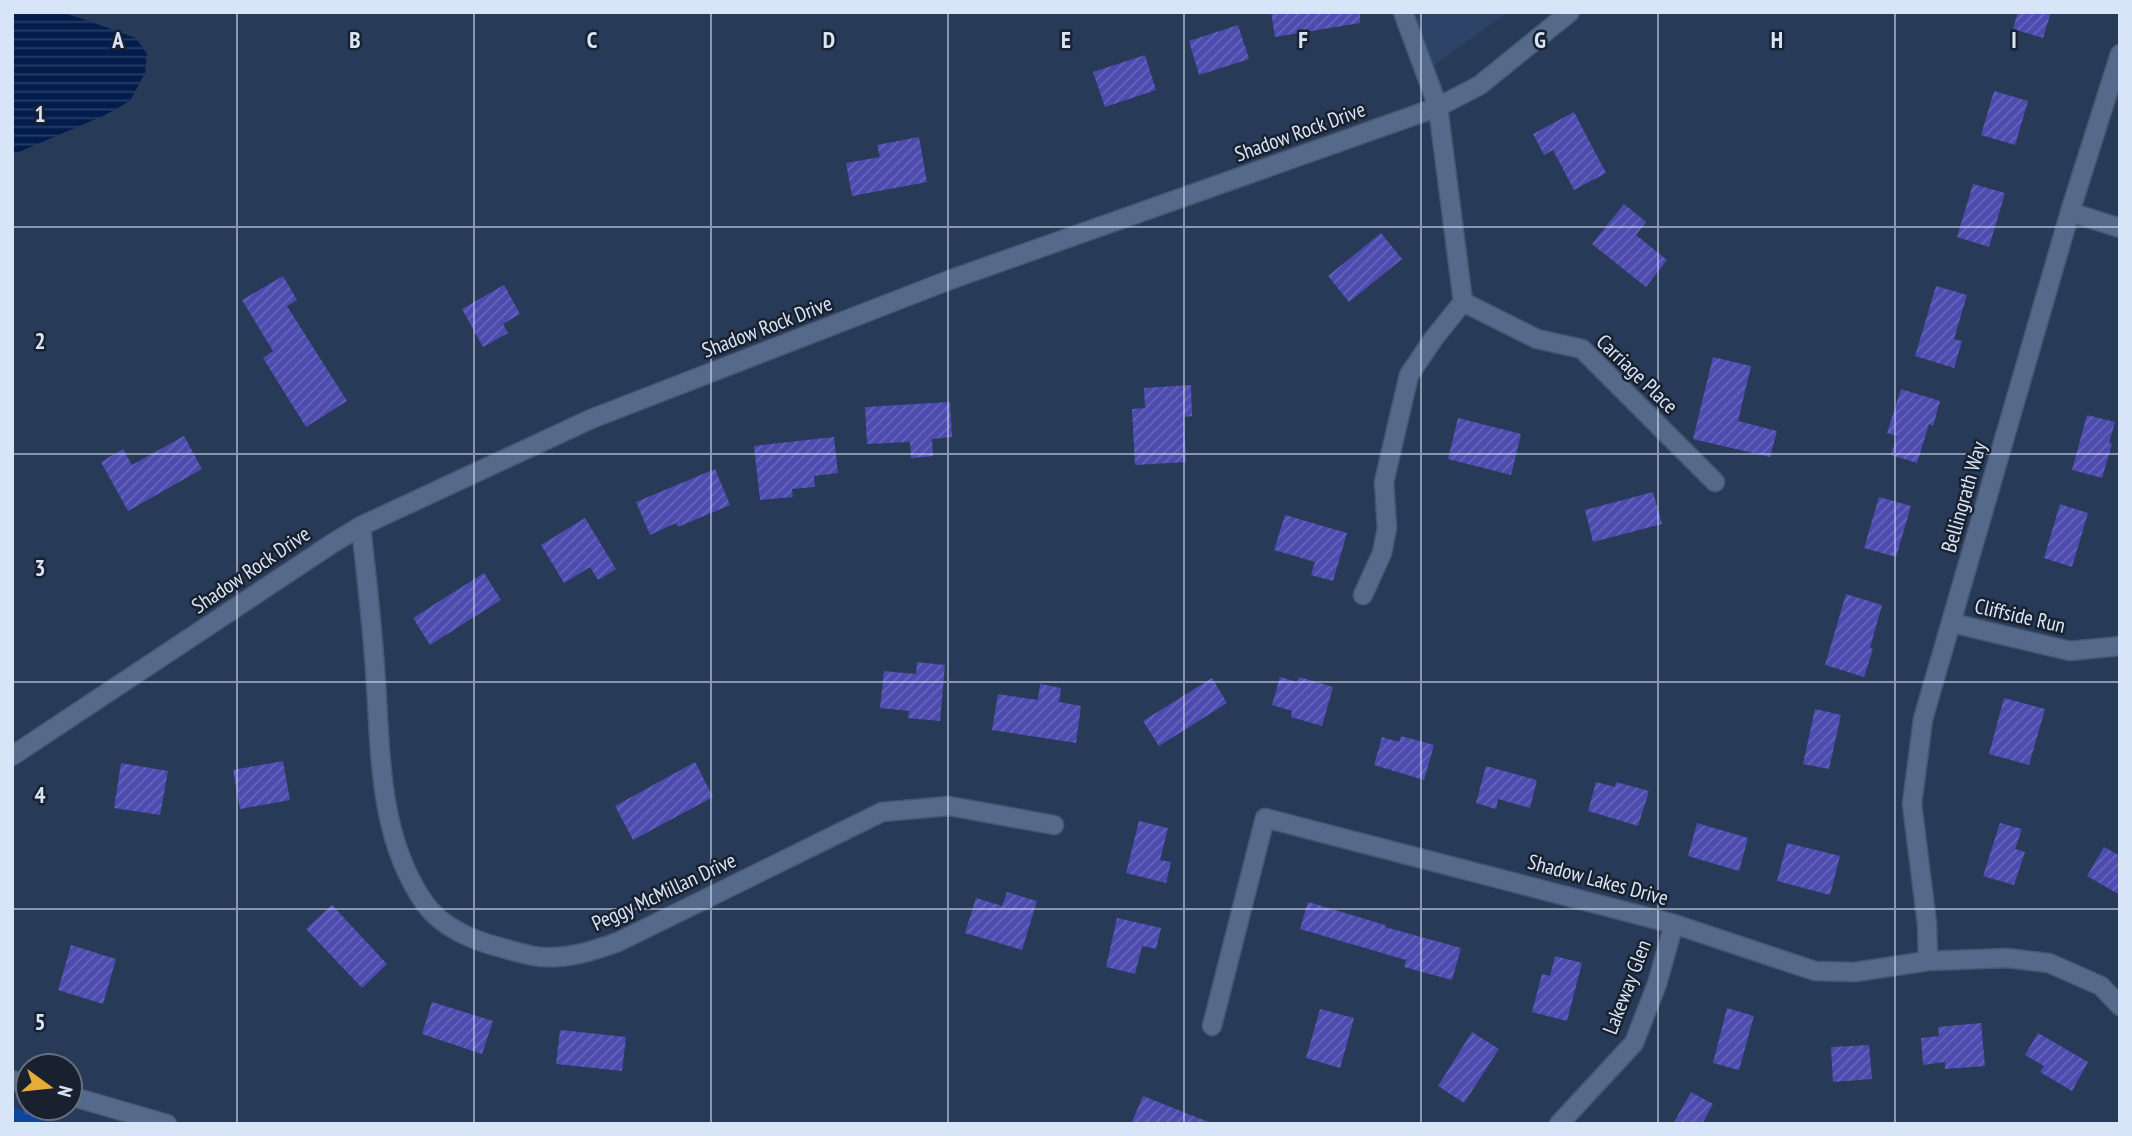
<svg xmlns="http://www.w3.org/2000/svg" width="2132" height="1136" font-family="'PT Sans Narrow',sans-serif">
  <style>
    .built { fill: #2d4367 }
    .grass { fill: url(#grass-tufts) }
    .water { fill: url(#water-rules) }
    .building { fill: url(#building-hatch) }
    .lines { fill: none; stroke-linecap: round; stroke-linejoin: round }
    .minor-casing { stroke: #475771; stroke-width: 21 }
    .minor { stroke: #55698b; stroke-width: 18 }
    .grid { fill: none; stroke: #d8e4f7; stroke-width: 2; stroke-opacity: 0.55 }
    .labels { text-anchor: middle; stroke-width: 5; stroke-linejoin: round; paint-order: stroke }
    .street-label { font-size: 21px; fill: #d8e4f7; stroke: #19212f }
    .grid-label { font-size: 23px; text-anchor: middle; font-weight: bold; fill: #d8e4f7; stroke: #19212f; stroke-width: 5; stroke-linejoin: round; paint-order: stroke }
  </style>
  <defs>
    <pattern id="grass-tufts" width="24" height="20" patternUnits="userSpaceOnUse" patternTransform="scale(1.75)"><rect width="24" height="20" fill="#0e459d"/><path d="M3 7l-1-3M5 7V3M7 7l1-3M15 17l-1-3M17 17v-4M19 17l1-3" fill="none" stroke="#3060ab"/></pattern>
    <pattern id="water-rules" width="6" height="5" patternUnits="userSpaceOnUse" patternTransform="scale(1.75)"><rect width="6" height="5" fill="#021d4c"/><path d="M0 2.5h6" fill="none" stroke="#263e67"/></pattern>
    <pattern id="building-hatch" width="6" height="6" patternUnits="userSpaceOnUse" patternTransform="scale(1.75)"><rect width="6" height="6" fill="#4e4baf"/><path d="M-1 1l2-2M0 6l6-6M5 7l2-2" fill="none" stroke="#6765bb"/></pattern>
  </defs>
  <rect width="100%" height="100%" fill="#273a58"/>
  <!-- built -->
  <path class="built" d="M1416,12H1508L1423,73Z"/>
  <!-- grass -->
  <path class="grass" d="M12,1107L67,1124H12Z"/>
  <!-- water -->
  <path class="water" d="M12,12H60L80,18L136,38L147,54L145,73L130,101L103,116L12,155Z"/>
  <!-- building -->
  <path class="building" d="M1271,12H1360V23L1275,37Z
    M2018,12H2051L2043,38L2013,29Z
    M1238,25L1249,59L1199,75L1189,41Z
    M1145,55L1156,90L1105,107L1093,72Z
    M1994,91L2028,101L2015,145L1981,135Z
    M1574,112L1606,173L1574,190L1553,150L1544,155L1533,134Z
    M919,137L927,182L852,196L846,163L880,157L877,145Z
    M1973,184L2005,193L1989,247L1957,237Z
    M1624,204L1646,222L1636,235L1667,260L1646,287L1592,244Z
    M1381,233L1402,259L1349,302L1328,276Z
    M283,276L297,300L287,306L347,401L306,427L263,358L273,351L242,300Z
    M504,285L520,314L503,324L508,333L483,347L462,309Z
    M1936,286L1967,295L1954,339L1962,341L1954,368L1915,356Z
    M1713,357L1751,366L1738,421L1777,431L1770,457L1693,439Z
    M1191,385L1192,416L1184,417L1186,462L1135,465L1132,409L1145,408L1144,388Z
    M1901,389L1940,401L1933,426L1929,424L1917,463L1891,455L1897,436L1887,433Z
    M950,402L952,437L932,439L933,456L911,458L910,442L867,444L865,407Z
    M2087,415L2115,422L2109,443L2112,444L2102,478L2072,470Z
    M1458,418L1521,434L1511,475L1448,459Z
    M184,436L202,469L128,511L101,462L123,449L132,465Z
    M834,437L838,473L814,476L815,487L792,489L793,497L760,500L754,446Z
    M715,469L730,505L678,527L676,523L650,535L636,502Z
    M1653,492L1662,524L1593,542L1585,510Z
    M1879,497L1911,506L1896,557L1864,548Z
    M2060,504L2088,513L2072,567L2044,558Z
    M1285,515L1347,533L1333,581L1311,575L1315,562L1274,550Z
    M585,518L616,569L598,580L590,567L564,583L541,545Z
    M484,573L501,600L430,645L413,618Z
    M1846,594L1882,605L1870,648L1873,649L1864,677L1825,665Z
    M917,662L945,665L940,721L908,718L909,711L880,708L884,671L916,674Z
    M1280,677L1297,682L1299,677L1333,687L1322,726L1291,717L1292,711L1272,705Z
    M1212,678L1227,703L1159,746L1143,721Z
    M1040,684L1061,688L1059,702L1081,706L1076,743L992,730L998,694L1038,700Z
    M2004,698L2045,709L2029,765L1989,754Z
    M1815,709L1841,715L1829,769L1803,764Z
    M1401,736L1434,745L1424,780L1374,765L1382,737L1399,742Z
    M283,761L290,800L240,809L233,770Z
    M695,762L713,797L633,840L615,806Z
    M121,763L168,771L160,815L114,808Z
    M1486,766L1537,780L1530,808L1498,799L1496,809L1476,803Z
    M1596,782L1615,787L1616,782L1649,791L1638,826L1588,811Z
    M1139,821L1168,828L1160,860L1171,862L1166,883L1126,873Z
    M1697,823L1748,838L1739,871L1688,856Z
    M2000,823L2022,829L2015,849L2025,852L2014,885L1983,876Z
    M1787,843L1840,856L1830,895L1777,881Z
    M2104,847L2120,856V895L2087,876Z
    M1007,892L1037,901L1022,950L965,933L976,898L1002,906Z
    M1308,902L1385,925V927L1461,948L1452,980L1404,967L1406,960L1300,929Z
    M332,905L387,964L362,988L306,929Z
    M1117,918L1161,928L1156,949L1142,946L1135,974L1106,967Z
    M71,945L116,959L103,1004L58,990Z
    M1555,956L1582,963L1567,1021L1532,1012L1542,974L1550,976Z
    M432,1002L493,1021L482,1054L422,1034Z
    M1727,1008L1754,1016L1739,1070L1713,1063Z
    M1320,1009L1354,1018L1340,1068L1306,1058Z
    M1981,1023L1985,1066L1945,1069V1062L1923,1065L1921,1038L1939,1036L1938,1027Z
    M560,1030L626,1037L622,1071L556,1064Z
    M1472,1032L1499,1049L1464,1103L1438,1086Z
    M2038,1033L2088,1062L2072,1091L2040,1072L2044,1066L2025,1055Z
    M1869,1045L1872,1079L1833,1082L1831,1047Z
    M1691,1092L1713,1104L1702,1124H1673Z
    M1143,1096L1211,1123V1124H1131Z"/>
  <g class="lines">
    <!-- minor casing -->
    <g class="minor-casing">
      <path id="minor" d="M1403,12L1438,107L1463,302L1537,339L1582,349L1715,482
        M2070,212L2120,228
        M361,526C366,574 372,622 375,669C381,749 377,837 426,905C442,927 474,941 499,947C517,952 537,959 556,957C578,956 598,949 618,942L882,812L949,806L1054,825
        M1363,595L1382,553L1387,528L1384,482L1409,375L1434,338L1463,302
        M1952,623L2070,651L2120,646
        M12,756L333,543L361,526L591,419L952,279L1438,107L1480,85L1570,12
        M1928,961L1927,924L1912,804L1923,719L2070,212L2120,54
        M1212,1026L1265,818L1674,924L1815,971L1855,972L1928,961L2007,958L2049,963L2101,986L2120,1006
        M12,1080L28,1084
        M70,1096L167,1124
        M1559,1124L1634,1043L1657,984L1674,924"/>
    </g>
    <!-- minor -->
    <use href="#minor" class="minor"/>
  </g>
  <!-- grid -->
  <path class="grid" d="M237,12V1124M474,12V1124M711,12V1124M948,12V1124M1184,12V1124M1421,12V1124M1658,12V1124M1895,12V1124M12,227H2120M12,454H2120M12,682H2120M12,909H2120"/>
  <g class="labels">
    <!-- street labels -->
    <g class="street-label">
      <text transform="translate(1300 132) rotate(-20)" y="7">Shadow Rock Drive</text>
      <text transform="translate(767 327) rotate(-21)" y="7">Shadow Rock Drive</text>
      <text transform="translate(1637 374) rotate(44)" y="7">Carriage Place</text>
      <text transform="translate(1964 497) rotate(-74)" y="7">Bellingrath Way</text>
      <text transform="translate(251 570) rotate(-34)" y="7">Shadow Rock Drive</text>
      <text transform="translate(2020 616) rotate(13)" y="7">Cliffside Run</text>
      <text transform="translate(1598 880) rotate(15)" y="7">Shadow Lakes Drive</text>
      <text transform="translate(664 892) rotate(-25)" y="7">Peggy McMillan Drive</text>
      <text transform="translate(1627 987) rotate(-69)" y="7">Lakeway Glen</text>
    </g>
  </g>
  <g class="grid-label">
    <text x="118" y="48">A</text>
    <text x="355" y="48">B</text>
    <text x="592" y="48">C</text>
    <text x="829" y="48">D</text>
    <text x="1066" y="48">E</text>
    <text x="1303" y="48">F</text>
    <text x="1540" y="48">G</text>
    <text x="1777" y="48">H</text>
    <text x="2014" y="48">I</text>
    <text x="40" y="122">1</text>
    <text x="40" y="349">2</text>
    <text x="40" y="576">3</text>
    <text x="40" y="803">4</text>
    <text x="40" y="1030">5</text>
  </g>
  <!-- border -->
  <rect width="2132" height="1136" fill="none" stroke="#d8e4f7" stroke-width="28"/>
  <!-- north arrow -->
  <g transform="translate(49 1087) rotate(105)"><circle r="33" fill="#19212f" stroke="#656f7f" stroke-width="2"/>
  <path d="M0-5L12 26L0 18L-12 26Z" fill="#e7ac37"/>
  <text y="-10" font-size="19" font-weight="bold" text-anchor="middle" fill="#d8e4f7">N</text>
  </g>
</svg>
